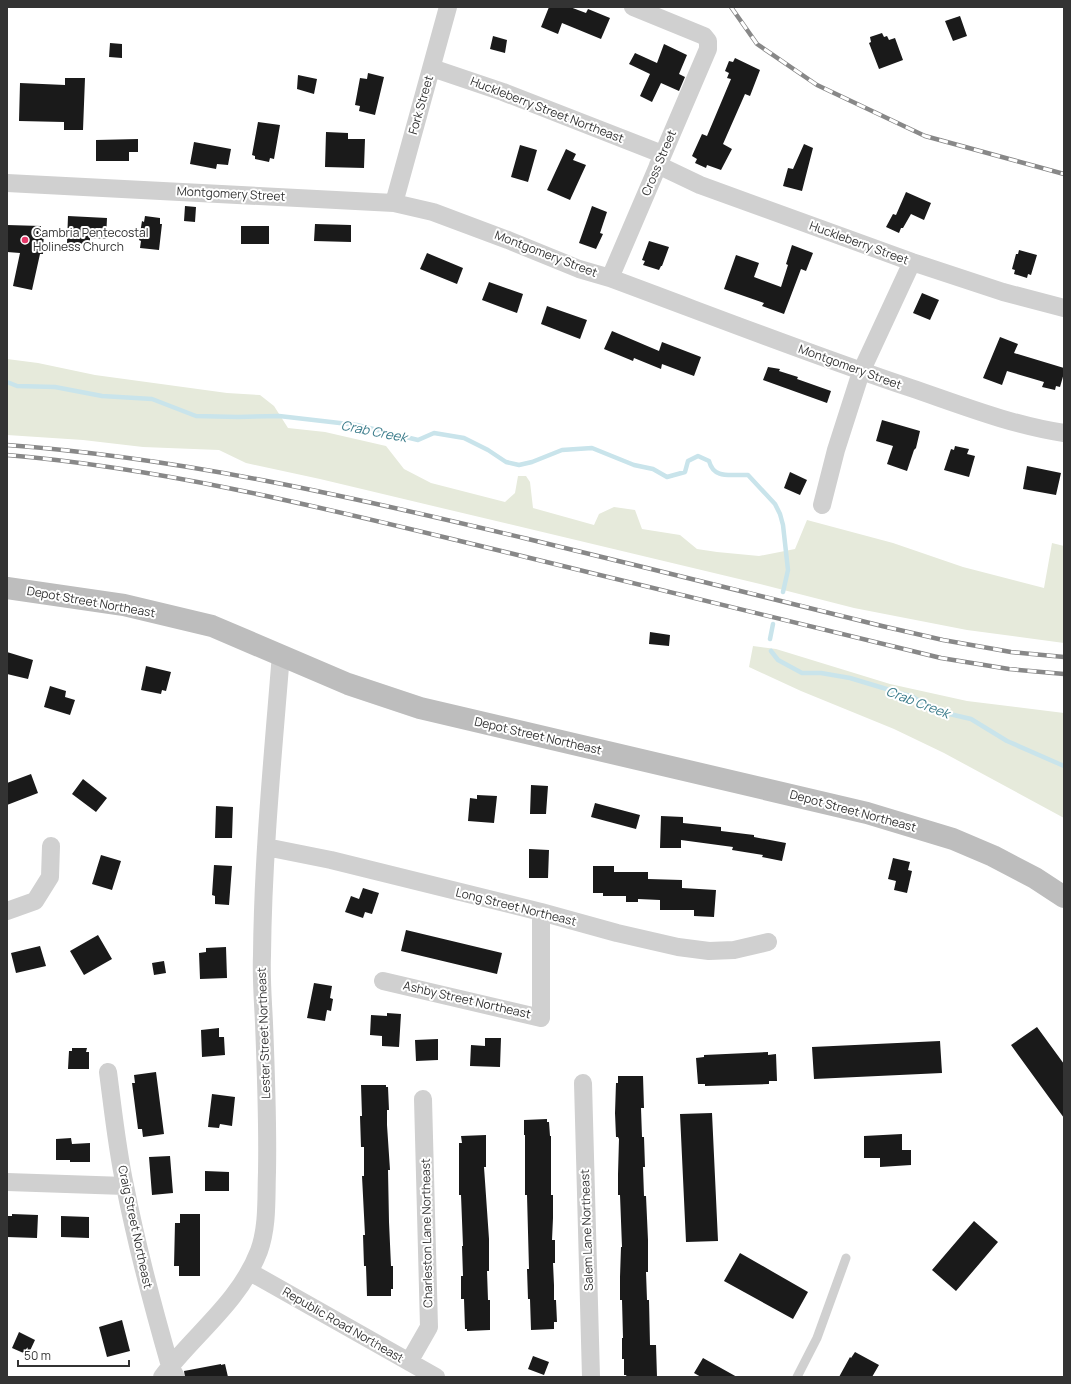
<svg xmlns="http://www.w3.org/2000/svg" width="1071" height="1384" font-family="Manrope,sans-serif">
  <style>
    .green { fill: #e6eadb }
    .lines { fill: none; stroke-linecap: round; stroke-linejoin: round }
    .stream { stroke: #c9e4eb; stroke-width: 4.5 }
    .building { fill: #1a1a1a }
    .lane { stroke: #d0d0d0; stroke-width: 9 }
    .street { stroke: #d0d0d0; stroke-width: 18 }
    .secondary { stroke: #bdbdbd; stroke-width: 22 }
    .rail-casing { stroke: #888; stroke-width: 4.5 }
    .rail { stroke: #fff; stroke-width: 3; stroke-dasharray: 9; stroke-linecap: butt }
    .poi-dot { fill: #e73869; stroke: #fff; stroke-width: 1.5 }
    .labels { text-anchor: middle; stroke-width: 4; stroke-linejoin: round; paint-order: stroke }
    .street-label { font-size: 12px; fill: #333; stroke: #fff }
    .poi-label { font-size: 12px; fill: #333; stroke: #fff; text-anchor: start }
    .water-label { font-size: 13px; font-style: italic; fill: #3a7b8a; stroke: #fff }
  </style>
  <rect width="100%" height="100%" fill="#fff"/>
  <!-- green -->
  <path class="green" d="M7,359L38,363L95,375L227,393L260,395L274,406L288,428L325,432L386,446L404,469L431,483L505,502L515,493L518,476H526L530,482L533,508L594,525L599,514L614,507L635,510L642,529L680,535L697,549L717,552L759,556L795,549L807,520L893,543L963,567L1044,588L1052,543L1064,546V643L967,630L854,608L760,584L320,479L246,463L219,450L143,447L83,440L7,435Z
    M753,646L776,649L890,684L967,701L1064,713V818L944,753L894,729L801,691L749,667Z"/>
  <g class="lines">
    <!-- stream -->
    <path class="stream" d="M7,382L17,386L55,387L102,396L152,399L196,416L238,417L279,416L357,425L418,440L434,433L464,438L488,450L506,462L519,465L532,462L562,450L592,448L634,465L653,469L667,477L685,472L688,461L698,456L709,461C714,480 731,474 748,475L775,504L780,514L783,525L788,570L783,592
      M770,639L773,624
      M771,651L778,660L802,673H821L850,678L913,697L929,707L941,712L971,719L1007,741L1064,766"/>
  </g>
  <!-- building -->
  <path class="building" d="M549,7H570L586,13L588,9L610,18L601,39L562,23L558,34L541,27Z
    M960,16L967,36L953,41L945,21Z
    M882,33L884,37L887,36L889,40L895,38L903,60L879,69L869,43L871,42L870,37Z
    M493,36L507,40L505,53L490,49Z
    M110,43L122,44V58L109,57Z
    M664,44L687,55L679,74L685,77L679,91L661,83L652,102L640,96L650,74L629,64L635,53L657,63Z
    M735,58L760,70L750,96L745,94L723,144L732,149L721,170L707,165L706,168L695,163L697,159L692,156L702,134L707,136L731,79L727,78L729,73L725,71L729,61L733,62Z
    M368,73L384,77L375,115L359,111L360,106L355,105L360,78L367,79Z
    M298,75L317,79L314,94L297,89Z
    M65,78H85L83,130H64V122L19,121L20,83L65,85Z
    M258,122L280,125L274,159L270,158L269,162L255,159V156L252,155Z
    M326,132L348,133V139H365L364,168L325,167Z
    M138,139V152H129V161H96V140Z
    M194,142L231,149L228,165L217,164L216,169L190,164Z
    M804,144L813,148L802,191L783,186L788,168L793,169Z
    M520,145L537,150L528,182L511,177Z
    M566,149L576,154L573,160L586,165L570,200L547,190Z
    M906,192L931,203L924,220L911,214L903,228H901L899,233L886,227L893,214L896,215Z
    M185,206L196,207L195,222L184,221Z
    M592,206L607,212L600,233L603,234L596,249L579,243Z
    M68,216L107,218L106,239L90,238V244L67,243Z
    M145,216L160,218V224H162L159,250L140,248L141,241L139,240L142,221L144,222Z
    M315,224L351,225V242L314,241Z
    M7,225L41,226V229H44L43,254H40L32,290L13,286L20,253L7,252Z
    M241,226H269V244H241Z
    M649,241L669,247L662,266H661L659,270L643,265L645,261L642,260Z
    M792,245L813,253L806,271L801,269L784,314L762,306L764,303L724,289L736,255L759,263L754,277L781,287L788,265L786,264Z
    M1019,250L1037,255L1031,275L1028,274L1027,278L1014,274L1015,270L1012,269L1016,254H1018Z
    M427,253L463,268L457,284L420,269Z
    M489,282L523,294L517,313L482,300Z
    M922,293L939,300L930,320L913,313Z
    M547,306L587,320L580,339L541,324Z
    M612,331L659,351L662,342L701,357L694,376L662,364L661,369L634,358L633,361L604,349Z
    M1000,337L1018,344L1014,353L1064,368V373L1060,387L1056,386L1055,390L1042,387L1044,382L1007,371L1002,385L983,378Z
    M768,367L780,369L779,371L798,377L797,379L831,391L827,403L763,380Z
    M882,420L920,431L916,448L914,450L907,471L887,464L893,446L876,441Z
    M955,446L969,449L967,454L975,456L969,477L944,470L951,449L954,450Z
    M1027,466L1061,473L1056,495L1023,489Z
    M790,472L807,480L800,495L784,488Z
    M650,632L670,635L669,646L649,644Z
    M7,652L33,660L28,679L7,674Z
    M146,666L171,672L166,691L162,690L161,694L141,690Z
    M50,686L66,691L65,697L75,700L70,715L44,707Z
    M31,774L38,793L7,805V783Z
    M83,779L107,798L96,812L72,794Z
    M531,785L548,786L546,814H530Z
    M477,795L497,796L494,823L468,821L470,798L477,799Z
    M595,803L640,815L636,829L591,817Z
    M216,806L233,807L232,838H215Z
    M661,816L683,817V823L721,827V831L754,835V837L786,843L782,861L762,857L763,855L732,850L733,847L681,840V848H660Z
    M529,849L549,850L548,878H529Z
    M101,855L121,861L112,890L92,884Z
    M893,858L910,862L908,870L912,871L907,893L894,890L896,881L888,879Z
    M214,865L232,866L229,905L215,904V896L212,895Z
    M593,866H614V872H648V879L682,880V888L716,890L714,917L694,916V910H660V900L638,899V902H626V896H603V893H593Z
    M363,888L379,893L372,914L365,912L363,918L345,912L351,896L359,899Z
    M406,930L502,953L497,974L401,951Z
    M98,935L112,959L84,975L70,951Z
    M40,946L46,966L16,973L11,953Z
    M226,947L227,978L200,979L199,953L206,952V948Z
    M164,961L166,973L154,975L152,963Z
    M314,983L332,986L330,998L333,999L331,1011L327,1010L325,1021L307,1018Z
    M387,1013L401,1014L399,1047L382,1046V1036L370,1035L371,1015L387,1016Z
    M1037,1027L1064,1064V1118L1011,1045Z
    M219,1028V1037H224L225,1055L202,1057L201,1030Z
    M485,1038H501L500,1067L470,1066L471,1045L485,1046Z
    M438,1039V1060L416,1061L415,1040Z
    M940,1041L942,1073L814,1079L812,1047Z
    M72,1048H87L86,1052H89V1069H68L69,1051H72Z
    M768,1052V1055L776,1054L777,1081H769V1084L705,1086V1084H698L696,1058L704,1057V1055Z
    M156,1072L164,1134L143,1137L142,1129H138L132,1083H135L134,1075Z
    M618,1076H643L644,1108H641L642,1137H644L645,1167H643L644,1196H646L648,1240V1272H646L647,1300H649L650,1345H656L657,1377H627L626,1375H624V1359H622V1338H623L622,1300H620V1277L621,1247H622L620,1195H618V1174L619,1139L618,1137H616L615,1113L616,1083H618Z
    M361,1085H386V1087H388L389,1110H387V1125L390,1170H388L389,1222L391,1266H393V1289H391V1296H367L366,1266H364L363,1235H365L362,1176H364V1147H361L360,1116H362Z
    M212,1094L235,1097L232,1126L220,1124L219,1128L208,1127Z
    M712,1113L718,1241L686,1242L680,1114Z
    M547,1119V1122H549L550,1136H551V1195H553V1218L552,1240H555V1263H553L554,1285V1300H556L557,1322H554V1329L531,1330L530,1299H528L527,1269H529L527,1195H525V1135H524V1120Z
    M902,1134V1150H911V1165L880,1167V1158H864V1136Z
    M486,1135V1167H484L489,1239V1271H487L488,1300H490V1330L467,1331V1329H465L464,1299H461V1276H463L462,1246H463L461,1195H459V1143H462L461,1136Z
    M71,1138L72,1144L90,1143V1162H70V1160H56V1139Z
    M170,1156L173,1193L152,1195L149,1157Z
    M205,1171L229,1172V1191H205Z
    M12,1214L38,1215L37,1238L7,1237V1216H12Z
    M180,1214H200V1276H179V1266H174L175,1223H180Z
    M61,1216L89,1217V1238L61,1237Z
    M974,1221L998,1242L956,1291L932,1270Z
    M740,1253L808,1292L793,1319L724,1281Z
    M122,1320L130,1351L107,1357L99,1327Z
    M19,1332L35,1340L28,1355L12,1348Z
    M855,1352L879,1365L872,1377H839L850,1357L851,1358Z
    M533,1356L549,1362L544,1375L528,1369Z
    M703,1358L737,1377H701L694,1373Z
    M221,1364V1365L225,1364L228,1377H185L184,1371Z"/>
  <g class="lines">
    <!-- lane -->
    <path class="lane" d="M797,1377L817,1338L846,1258"/>
    <!-- street -->
    <path class="street" d="M432,68L503,92L662,154
      M658,165L700,185L912,262L1003,292L1064,308
      M7,183L394,203L433,212L508,240L579,269L610,278C710,315 809,354 911,388C961,405 1011,425 1064,433
      M394,203L448,7
      M610,278L708,49V41L704,36L633,7
      M822,505L836,450L861,372L912,262
      M266,847L331,860L541,912L617,933L678,947L709,951L734,950L768,942
      M7,911L35,901L50,877L51,846
      M383,981L541,1018V912
      M108,1072C113,1110 117,1149 125,1186C137,1247 153,1307 170,1366L175,1375
      M583,1083L591,1377
      M7,1182L125,1186
      M250,1272L436,1377
      M409,1362L429,1327L423,1099
      M162,1377C194,1334 239,1303 259,1251C268,1226 266,1198 267,1172C268,1122 266,1073 264,1023C263,1001 261,978 262,955C263,854 273,754 281,654"/>
    <!-- secondary -->
    <path class="secondary" d="M7,588L124,605L212,626L348,684L420,708L867,813L953,839L993,856L1035,878L1064,897"/>
    <!-- rail casing -->
    <g class="rail-casing">
      <path id="rail" d="M731,7L757,44L817,85L925,136L1064,174
        M7,445C184,458 356,498 528,539C646,568 764,596 882,626L943,640L1011,652L1064,657
        M7,455C160,468 311,505 460,541C620,580 780,619 941,658L1009,669L1064,674"/>
    </g>
    <!-- rail -->
    <use href="#rail" class="rail"/>
  </g>
  <!-- markers -->
  <circle class="poi-dot" cx="25" cy="240" r="4"/>
  <g class="labels">
    <!-- street labels -->
    <g class="street-label">
      <text transform="translate(421 105) rotate(-74)" y="4">Fork Street</text>
      <text transform="translate(547 110) rotate(21)" y="4">Huckleberry Street Northeast</text>
      <text transform="translate(659 163) rotate(-67)" y="4">Cross Street</text>
      <text transform="translate(231 194) rotate(3)" y="4">Montgomery Street</text>
      <text transform="translate(859 243) rotate(20)" y="4">Huckleberry Street</text>
      <text transform="translate(546 254) rotate(21)" y="4">Montgomery Street</text>
      <text transform="translate(850 367) rotate(20)" y="4">Montgomery Street</text>
      <text transform="translate(91 602) rotate(10)" y="4">Depot Street Northeast</text>
      <text transform="translate(538 736) rotate(13)" y="4">Depot Street Northeast</text>
      <text transform="translate(853 811) rotate(15)" y="4">Depot Street Northeast</text>
      <text transform="translate(516 907) rotate(14)" y="4">Long Street Northeast</text>
      <text transform="translate(467 1000) rotate(13)" y="4">Ashby Street Northeast</text>
      <text transform="translate(264 1033) rotate(-92)" y="4">Lester Street Northeast</text>
      <text transform="translate(135 1227) rotate(78)" y="4">Craig Street Northeast</text>
      <text transform="translate(587 1230) rotate(-92)" y="4">Salem Lane Northeast</text>
      <text transform="translate(427 1233) rotate(-91)" y="4">Charleston Lane Northeast</text>
      <text transform="translate(343 1325) rotate(30)" y="4">Republic Road Northeast</text>
    </g>
    <!-- poi labels -->
    <g class="poi-label">
      <text x="33" y="237">Cambria Pentecostal<tspan x="33" dy="14">Holiness Church</tspan></text>
    </g>
    <!-- water labels -->
    <g class="water-label">
      <text transform="translate(374 431) rotate(11)" y="5">Crab Creek</text>
      <text transform="translate(918 702) rotate(21)" y="5">Crab Creek</text>
    </g>
  </g>
  <!-- border -->
  <rect width="1071" height="1384" fill="none" stroke="#333333" stroke-width="16"/>
  <!-- scale -->
  <path d="M18 1360v6h111v-6" fill="none" stroke="#333333" stroke-width="2"/>
  <text x="24" y="1360" font-size="12" fill="#333333" stroke="#ffffff" stroke-width="3" paint-order="stroke">50 m</text>
</svg>
